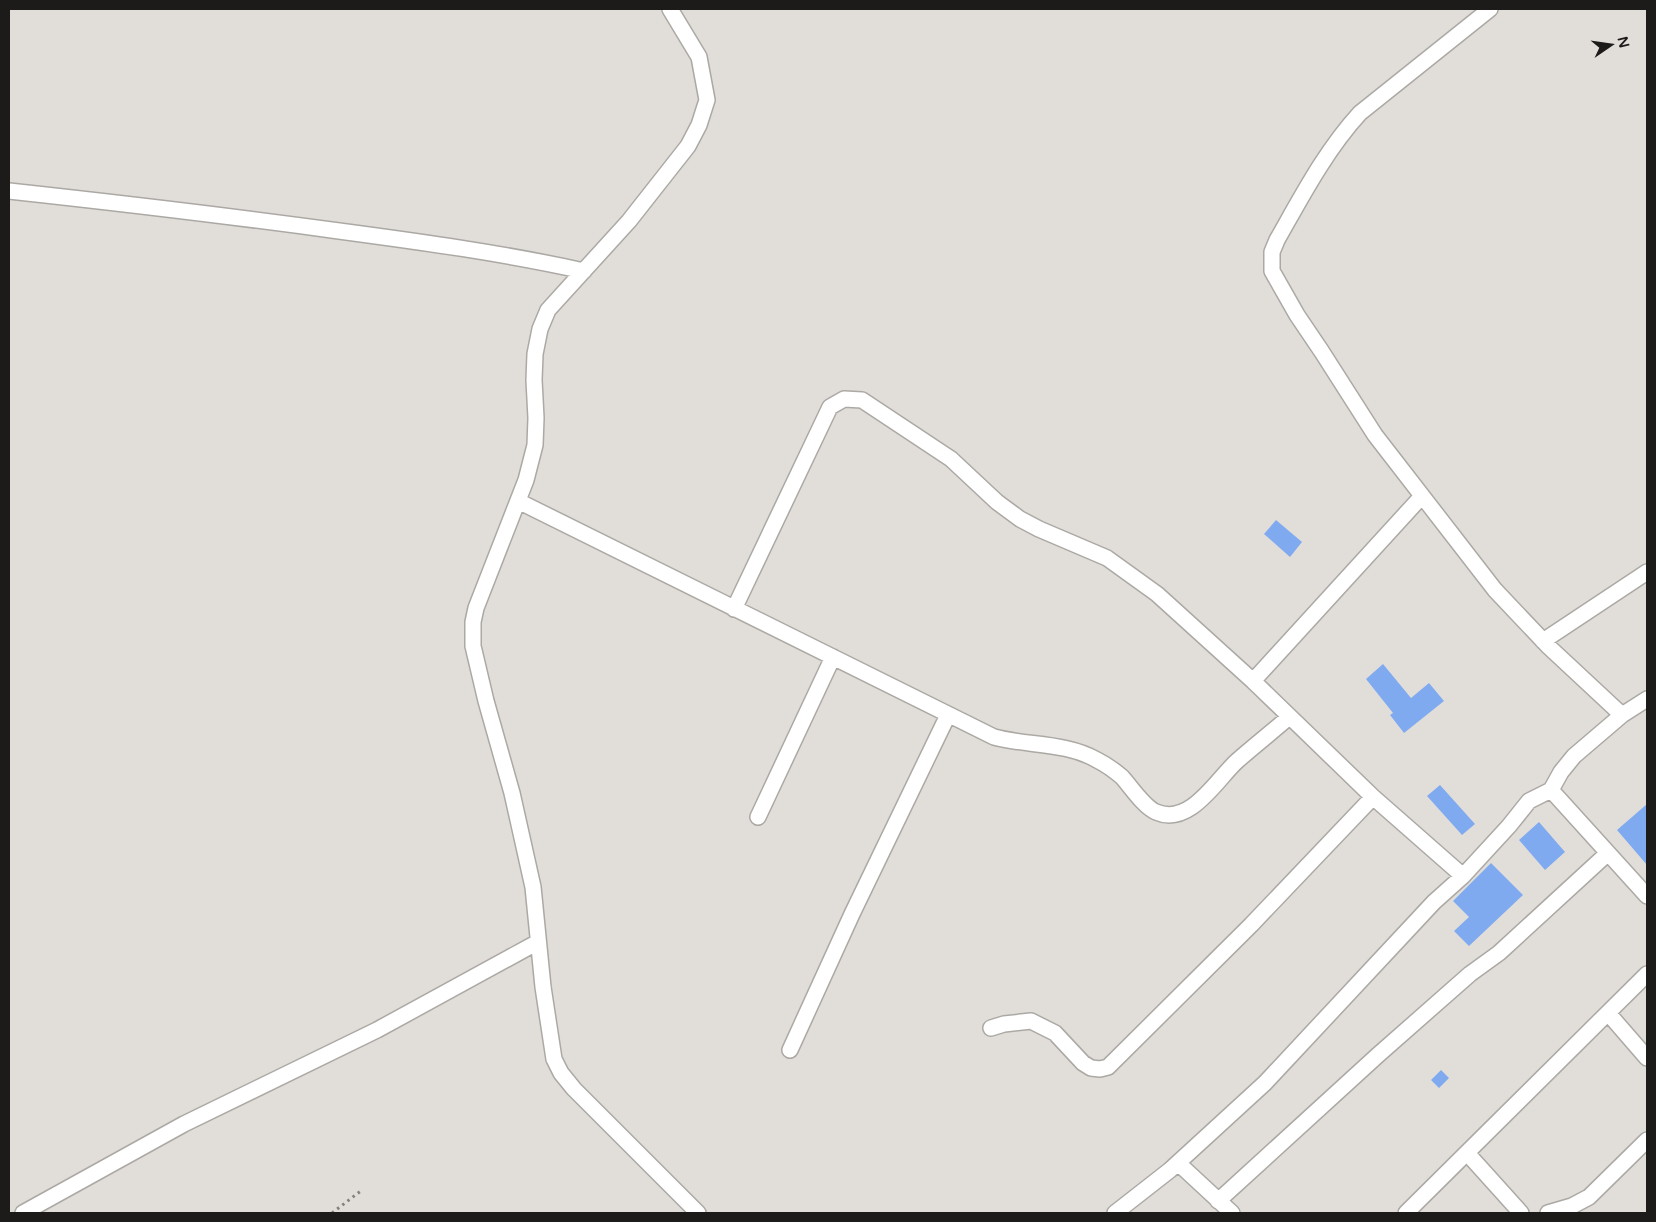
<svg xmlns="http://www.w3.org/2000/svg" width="1656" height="1222" font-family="'Varela Round',sans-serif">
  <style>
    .building { fill: #80aaef }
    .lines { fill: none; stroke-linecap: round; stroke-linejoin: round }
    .minor-casing { stroke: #aca9a5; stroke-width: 18 }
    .path { stroke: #84817f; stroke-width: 3; stroke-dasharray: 2.5 4; stroke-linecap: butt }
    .minor { stroke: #fff; stroke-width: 15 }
  </style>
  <rect width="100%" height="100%" fill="#e1deda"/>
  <!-- building -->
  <path class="building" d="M1276,520L1302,542L1290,557L1264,534Z
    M1383,664L1411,698L1429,683L1444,701L1404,733L1390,715L1393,713L1366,679Z
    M1440,785L1475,824L1462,835L1427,796Z
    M1647,804V865L1617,830Z
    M1539,822L1565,852L1545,870L1519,840Z
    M1491,863L1523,895L1469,946L1454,931L1469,917L1453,901Z
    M1441,1070L1449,1078L1439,1088L1431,1080Z"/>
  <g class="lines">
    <!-- minor casing -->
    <g class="minor-casing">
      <path id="minor" d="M670,9L699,57L707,100L699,125L688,146L629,221L548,310L540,329L535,354L534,380L536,418L535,445L526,480L476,608L473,622V646L486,701L512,793L533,887L543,987L554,1059L561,1073L574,1089L698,1213
        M1490,9L1360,113C1326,150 1302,196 1277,240L1272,252V271L1297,315L1322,352L1375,435L1495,590L1549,647L1622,715
        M9,191C119,203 229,216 339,231C421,242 503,253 584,271
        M518,501L994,737C1027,746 1066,742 1097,760C1105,764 1115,771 1122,777C1131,787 1144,807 1156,812C1190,827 1217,779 1237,761C1254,746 1272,732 1289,717
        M734,609L830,407L844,399L862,400L951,459L997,502L1020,519L1039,529L1107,558L1157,594L1253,681L1373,797L1463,876
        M1543,641L1647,572
        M1253,681L1422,496
        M1551,790L1647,896
        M758,817L833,657
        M1608,1013L1647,1058
        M991,1028L1004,1024L1031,1021L1055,1033L1083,1063L1091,1068L1100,1069L1108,1067L1251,925L1373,797
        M790,1050L852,914L948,715
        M1467,1153L1521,1213
        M1178,1163L1232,1213
        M1218,1201L1378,1055L1470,974L1499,953L1608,853
        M23,1213L184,1124L377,1030L538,942
        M1115,1213L1170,1170L1265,1083L1434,902L1463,876L1509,826L1529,801L1551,790L1561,772L1574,756L1622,715L1647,699
        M1406,1213L1647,974
        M1548,1213L1572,1206L1589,1197L1647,1140"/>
    </g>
    <!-- path -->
    <path class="path" d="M332,1213L362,1190"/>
    <!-- minor -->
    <use href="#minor" class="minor"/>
  </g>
  <!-- border -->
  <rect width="1656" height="1222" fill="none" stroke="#1d1b1a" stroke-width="20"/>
  <!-- north arrow -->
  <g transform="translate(1611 45) rotate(77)" stroke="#e1deda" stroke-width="4" paint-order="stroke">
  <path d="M0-4L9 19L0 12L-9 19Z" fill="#1d1b1a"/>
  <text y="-8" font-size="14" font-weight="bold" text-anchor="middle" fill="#1d1b1a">N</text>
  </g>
</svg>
